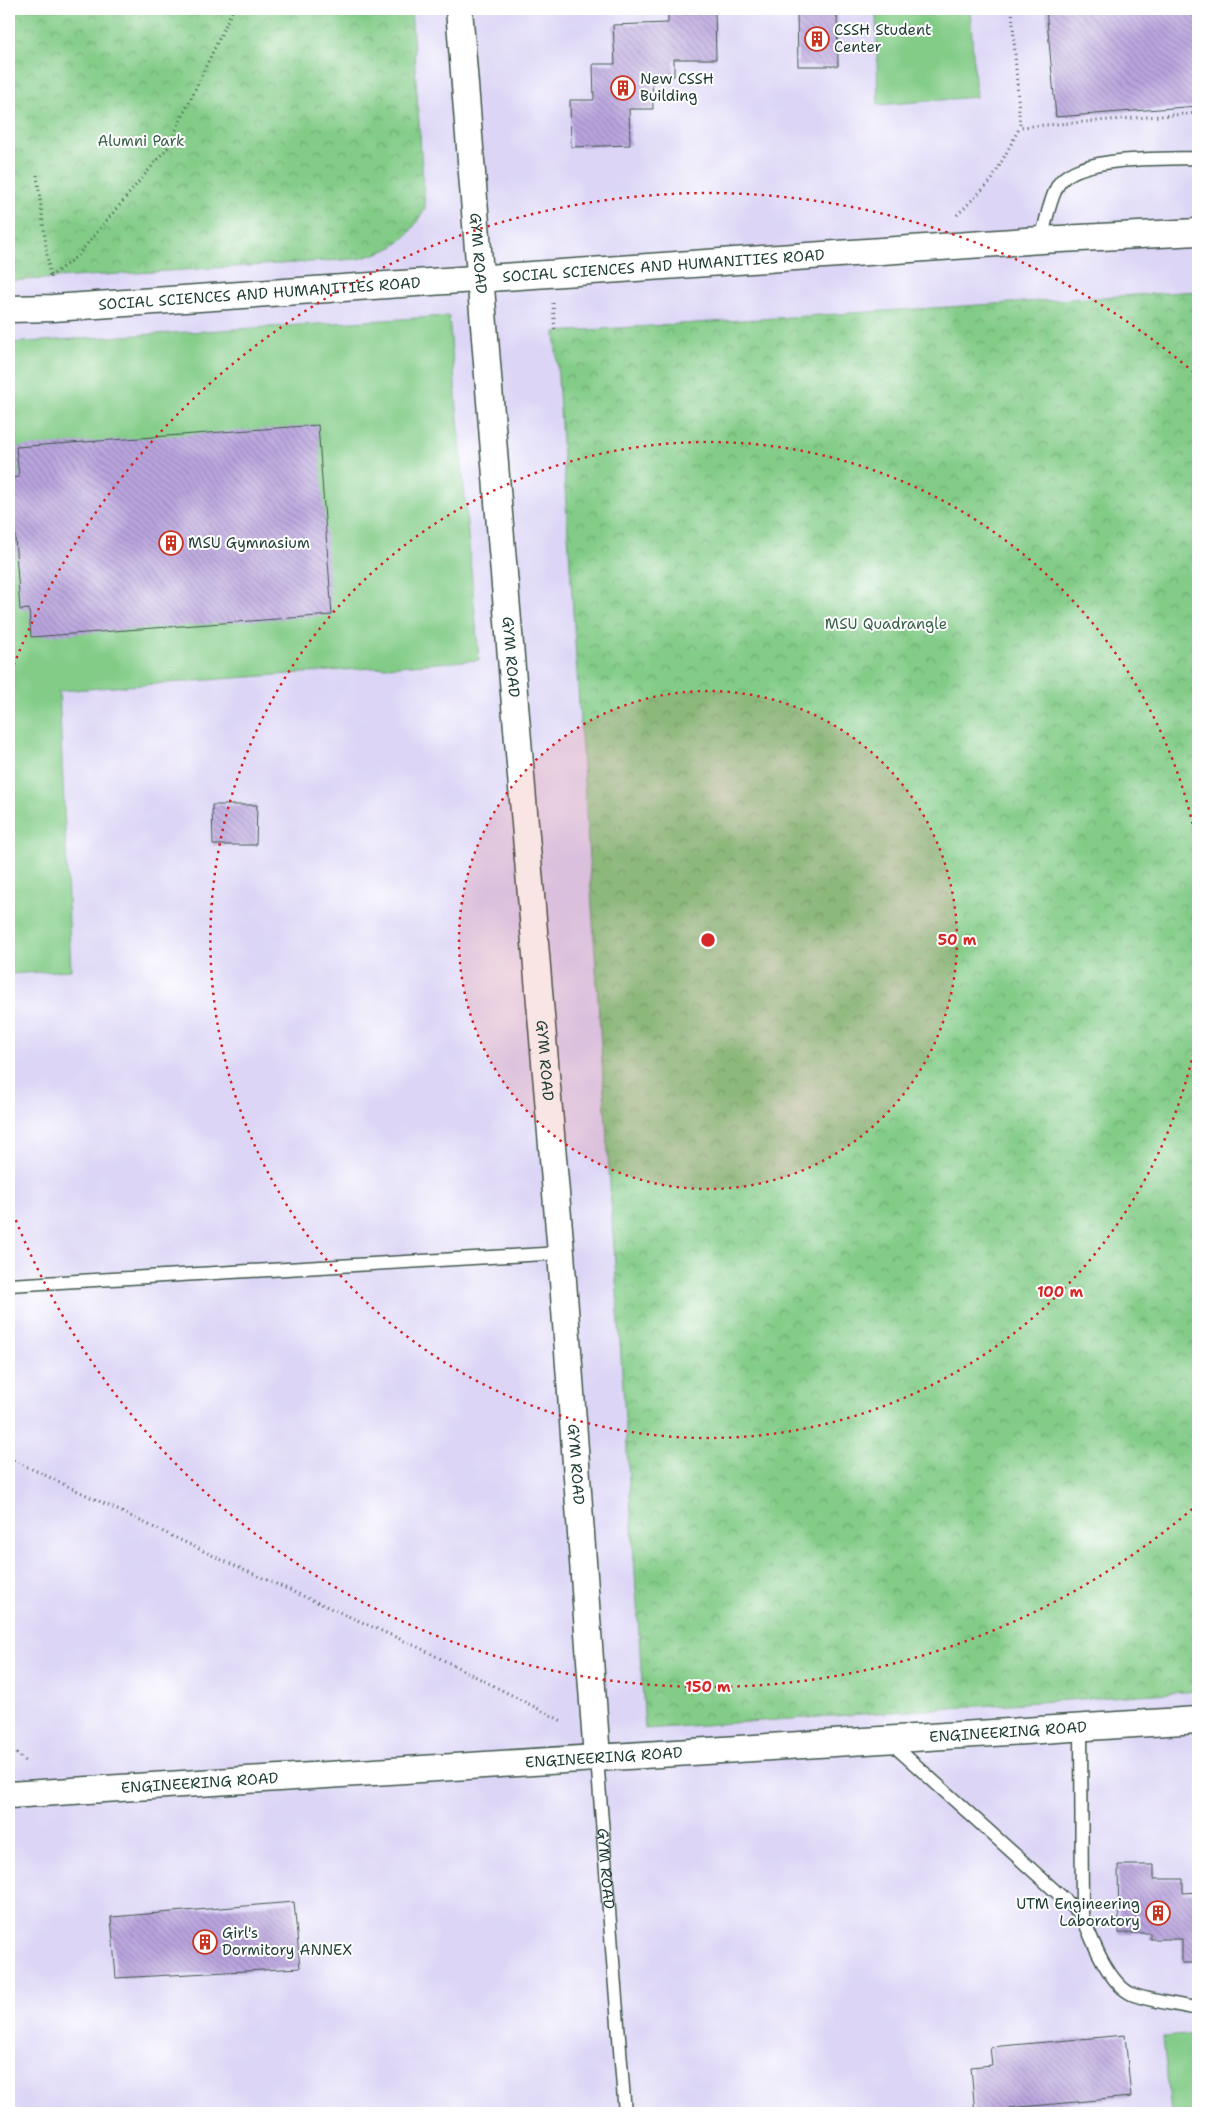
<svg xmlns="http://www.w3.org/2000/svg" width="1207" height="2122" font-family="'Shantell Sans',sans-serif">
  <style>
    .built { fill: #dcd5f6 }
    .grass { fill: #83cc88; stroke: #51845e }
    .park { fill: url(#park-crowns); stroke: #51845e }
    .building { fill: url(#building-back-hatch) }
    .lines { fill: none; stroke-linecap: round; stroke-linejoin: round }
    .lane-casing { stroke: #3f564b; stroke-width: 15 }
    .street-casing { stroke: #3f564b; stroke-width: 29 }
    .path { stroke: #3f564b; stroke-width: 3; stroke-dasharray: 1 4; stroke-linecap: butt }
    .lane { stroke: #fff; stroke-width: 12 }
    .street { stroke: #fff; stroke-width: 26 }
    .ring { fill: none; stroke: #d62828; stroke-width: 2.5; stroke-dasharray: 2.5 5 }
    .labels { text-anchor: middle; stroke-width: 4; stroke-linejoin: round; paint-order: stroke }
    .poi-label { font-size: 15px; fill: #1f3d34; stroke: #fff; text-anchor: start }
    .park-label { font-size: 15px; fill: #386149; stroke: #fff }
    .street-label { font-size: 15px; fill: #1f3d34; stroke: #fff }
    .centre { fill: #d62828; stroke: #fff; stroke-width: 2.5 }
    .ring-label { font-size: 15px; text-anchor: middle; font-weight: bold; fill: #d62828; stroke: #fff; stroke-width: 4; stroke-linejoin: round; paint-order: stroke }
  </style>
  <defs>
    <pattern id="park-crowns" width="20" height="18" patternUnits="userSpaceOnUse" patternTransform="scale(1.25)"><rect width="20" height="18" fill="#83cc88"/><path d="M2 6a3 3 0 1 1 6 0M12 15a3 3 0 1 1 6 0" fill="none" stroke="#6ba770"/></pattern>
    <pattern id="building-back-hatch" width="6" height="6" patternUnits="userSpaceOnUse" patternTransform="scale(1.25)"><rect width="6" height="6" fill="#baa5de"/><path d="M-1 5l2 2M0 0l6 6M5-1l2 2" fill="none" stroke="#9788b5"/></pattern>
  </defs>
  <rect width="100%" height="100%" fill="#fff"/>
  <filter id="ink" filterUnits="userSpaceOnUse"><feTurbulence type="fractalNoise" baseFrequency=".02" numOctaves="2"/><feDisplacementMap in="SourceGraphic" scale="10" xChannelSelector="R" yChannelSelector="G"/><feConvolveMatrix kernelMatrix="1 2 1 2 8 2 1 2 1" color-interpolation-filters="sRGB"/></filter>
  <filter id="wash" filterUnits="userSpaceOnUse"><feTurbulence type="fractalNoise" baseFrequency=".0096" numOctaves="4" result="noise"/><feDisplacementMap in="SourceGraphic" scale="20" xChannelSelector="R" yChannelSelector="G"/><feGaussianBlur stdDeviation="1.12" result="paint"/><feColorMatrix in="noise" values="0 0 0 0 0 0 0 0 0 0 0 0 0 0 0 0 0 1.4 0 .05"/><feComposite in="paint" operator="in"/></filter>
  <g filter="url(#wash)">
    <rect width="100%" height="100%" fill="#f5e7cf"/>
    <!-- built -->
    <path class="built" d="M9,9H1198V2113H9Z"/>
    <!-- grass -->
    <path class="grass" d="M876,9H970L976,97L878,105Z
      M449,316L479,660L59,691L71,970L9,974V343Z
      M1198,2034V2113H1171L1163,2037Z"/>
    <!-- park -->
    <path class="park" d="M9,9H411L425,209C404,244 396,249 357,259L9,281Z
      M1198,291V1691L645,1729L555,332Z"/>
    <g id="blocks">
      <!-- building -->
      <path class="building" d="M668,9H715L716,59H674V76L652,77L653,109H629L630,145L571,147L570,100H594L593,64H615L613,25L668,23Z
        M1046,9H1198V106L1056,117Z
        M797,12H837L838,66H798Z
        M318,425L332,615L31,637L29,609L20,610L11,478L19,477L16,447Z
        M212,805H257L256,845H213Z
        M1118,1865H1154V1879H1183V1893L1198,1892V1963H1182V1939H1150V1933H1119Z
        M294,1902L300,1968L116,1978L111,1917Z
        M1125,2035L1131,2097L1010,2108L1011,2113H975L971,2067L992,2065L990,2047Z"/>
    </g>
  </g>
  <g filter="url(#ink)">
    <use href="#blocks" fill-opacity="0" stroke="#3f564b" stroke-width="1"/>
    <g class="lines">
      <!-- lane casing -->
      <g class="lane-casing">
        <g id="lane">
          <path d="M1041,240C1046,222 1049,201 1058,185C1075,155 1167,159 1198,158"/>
          <path d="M9,1285L561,1253"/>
          <path d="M1081,1727L1082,1915"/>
          <path d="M890,1742L1082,1915C1091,1938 1109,1986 1134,1995C1154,2002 1178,2004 1198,2009"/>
          <path id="s1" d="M597,1758L625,2113"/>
        </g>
      </g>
      <!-- street casing -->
      <g class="street-casing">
        <g id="street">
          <path id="s2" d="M459,9L498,502L561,1253L597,1758"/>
          <path id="s3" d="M9,309L53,308L1041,240L1198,232"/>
          <path id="s4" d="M9,1795L1198,1720"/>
        </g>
      </g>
      <!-- path -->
      <path class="path" d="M1012,9L1020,127L1198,113
        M37,175L50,278
        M957,215L992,180L1020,127
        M50,277L77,256L168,147L233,9
        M553,303L555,332
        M9,1458L222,1560L420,1648L564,1722
        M9,1747L27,1763"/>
      <!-- lane -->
      <use href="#lane" class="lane"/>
      <!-- street -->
      <use href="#street" class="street"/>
    </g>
  </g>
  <!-- distance rings -->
  <circle cx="708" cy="940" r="249" fill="#d62828" fill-opacity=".12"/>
  <g class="ring">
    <circle cx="708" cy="940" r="249"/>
    <path d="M1198 1031A498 498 0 1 1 1198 849"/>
    <path d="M1198 1504A747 747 0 0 1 11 1208M11 672A747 747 0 0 1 1198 376"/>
  </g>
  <!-- icons -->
  <defs>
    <g id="building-ring" transform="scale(1.25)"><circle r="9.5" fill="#fff" stroke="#c8321e" stroke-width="1.5"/><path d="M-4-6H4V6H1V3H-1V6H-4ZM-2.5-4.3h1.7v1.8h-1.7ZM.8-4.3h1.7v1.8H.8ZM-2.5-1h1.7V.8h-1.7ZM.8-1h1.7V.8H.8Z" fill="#c8321e"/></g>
  </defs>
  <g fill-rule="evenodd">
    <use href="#building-ring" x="817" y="39"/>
    <use href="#building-ring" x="623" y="88"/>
    <use href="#building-ring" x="171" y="543"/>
    <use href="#building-ring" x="1158" y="1913"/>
    <use href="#building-ring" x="205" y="1942"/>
  </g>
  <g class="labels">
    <!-- poi labels -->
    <g class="poi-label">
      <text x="834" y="35">CSSH Student<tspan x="834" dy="17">Center</tspan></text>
      <text x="640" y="84">New CSSH<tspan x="640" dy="17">Building</tspan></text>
      <text x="188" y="548">MSU Gymnasium</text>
      <text x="1140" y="1909" text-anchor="end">UTM Engineering<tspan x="1140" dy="17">Laboratory</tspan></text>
      <text x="222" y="1938">Girl's<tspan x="222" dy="17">Dormitory ANNEX</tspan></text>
    </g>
    <!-- park labels -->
    <g class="park-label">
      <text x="141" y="146">Alumni Park</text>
      <text x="886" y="629">MSU Quadrangle</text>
    </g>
    <!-- street labels -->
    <g class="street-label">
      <text dy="5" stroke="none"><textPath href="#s2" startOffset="245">GYM ROAD</textPath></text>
      <text dy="5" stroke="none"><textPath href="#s3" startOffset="656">SOCIAL SCIENCES AND HUMANITIES ROAD</textPath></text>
      <text dy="5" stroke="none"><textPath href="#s3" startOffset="251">SOCIAL SCIENCES AND HUMANITIES ROAD</textPath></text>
      <text dy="5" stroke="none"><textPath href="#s2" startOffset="650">GYM ROAD</textPath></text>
      <text dy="5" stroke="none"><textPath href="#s2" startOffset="1055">GYM ROAD</textPath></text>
      <text dy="5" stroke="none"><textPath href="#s2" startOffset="1460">GYM ROAD</textPath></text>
      <text dy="5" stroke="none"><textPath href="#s4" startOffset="1001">ENGINEERING ROAD</textPath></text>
      <text dy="5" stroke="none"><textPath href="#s4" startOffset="596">ENGINEERING ROAD</textPath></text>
      <text dy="5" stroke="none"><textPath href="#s4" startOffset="191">ENGINEERING ROAD</textPath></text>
      <text dy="5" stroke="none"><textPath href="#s1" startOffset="111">GYM ROAD</textPath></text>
    </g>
  </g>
  <circle cx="708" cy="940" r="8" class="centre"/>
  <g class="ring-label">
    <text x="957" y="945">50 m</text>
    <text x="1060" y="1297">100 m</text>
    <text x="708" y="1692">150 m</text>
  </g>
  <!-- margin -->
  <rect width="1207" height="2122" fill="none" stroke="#fff" stroke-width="30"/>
</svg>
